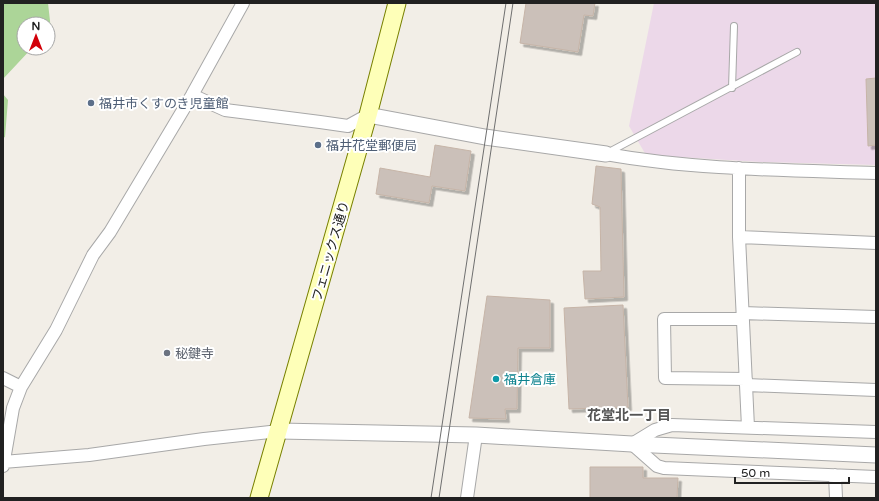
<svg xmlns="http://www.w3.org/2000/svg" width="879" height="501" font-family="'Varela Round','Noto Sans JP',sans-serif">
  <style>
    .industrial { fill: #ecd8e9 }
    .forest { fill: #acd598 }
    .building { fill: #cbc0b9; stroke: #c6b4a7; filter: url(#shadow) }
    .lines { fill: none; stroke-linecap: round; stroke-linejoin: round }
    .service-casing { stroke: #a8a8a8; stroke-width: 8 }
    .minor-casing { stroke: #a8a8a8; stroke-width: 14 }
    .tertiary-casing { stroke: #a8a8a8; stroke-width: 17 }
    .secondary-casing { stroke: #788000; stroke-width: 19 }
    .service { stroke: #fff; stroke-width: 6 }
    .minor { stroke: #fff; stroke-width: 12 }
    .tertiary { stroke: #fff; stroke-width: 15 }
    .secondary { stroke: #feffb8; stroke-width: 17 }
    .tram { stroke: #6f6f6f; stroke-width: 1 }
    .service-dot { fill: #5c6f8a; stroke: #fff; stroke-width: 1.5 }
    .worship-dot { fill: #6b7280; stroke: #fff; stroke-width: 1.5 }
    .culture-dot { fill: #0f9aa8; stroke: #fff; stroke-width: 1.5 }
    .labels { text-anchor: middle; stroke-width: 4; stroke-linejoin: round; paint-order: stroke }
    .service-label { font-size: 13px; fill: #4e5e75; stroke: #fff; text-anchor: start }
    .street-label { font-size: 13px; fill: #212121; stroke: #fff }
    .worship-label { font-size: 13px; fill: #5b616d; stroke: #fff; text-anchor: start }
    .culture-label { font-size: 13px; fill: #0d838f; stroke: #fff; text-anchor: start }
    .neighbourhood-label { font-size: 14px; font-weight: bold; fill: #545454; stroke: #fff }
  </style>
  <defs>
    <filter id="shadow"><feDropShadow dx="3.5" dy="3.5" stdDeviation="0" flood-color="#0004"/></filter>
  </defs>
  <rect width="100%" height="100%" fill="#f2eee7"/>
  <!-- industrial -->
  <path class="industrial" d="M654,3H876V165L760,162L646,155L629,126Z"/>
  <!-- forest -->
  <path class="forest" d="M3,3H48L51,30L48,33V24H24V48H32L3,79Z
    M3,94L8,100L5,137L3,138Z"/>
  <!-- building -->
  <path class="building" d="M526,3H595L593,16L584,15L578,52L520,43Z
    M876,78V145L868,146L866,79Z
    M435,145L471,151L465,191L432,186L429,203L376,194L380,168L430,177Z
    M596,166L621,169L624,297L585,299L583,271H601L600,207L592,204Z
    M487,296L550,300V348H518L517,409H505L506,419L469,418Z
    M623,305L628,407L569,409L564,308Z
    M590,467H643V478H678L677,498H590Z"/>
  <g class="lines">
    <!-- service casing -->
    <g class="service-casing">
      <path id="service" d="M732,88L734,26
        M609,152L797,52"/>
    </g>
    <!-- minor casing -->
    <g class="minor-casing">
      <path id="minor" d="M192,95L225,110L320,122L348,126L368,115
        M606,154C695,170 786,170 876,173
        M739,168V237L748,427
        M739,237L876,243
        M743,313L876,317
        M743,319H664L665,378L746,379
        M3,378L21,387
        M747,385L876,390
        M876,432L672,425L655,430L632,444L657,466L664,468L876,477
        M3,462L89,455L204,439L279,431
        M3,466L13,408L21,387L56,330L93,255L110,232L192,95L243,3
        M835,475L836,498
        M467,498L476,435"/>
    </g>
    <!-- tertiary casing -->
    <g class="tertiary-casing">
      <path id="tertiary" d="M368,115L485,137L606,154
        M279,431L476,435L632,444L876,455"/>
    </g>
    <!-- secondary casing -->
    <g class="secondary-casing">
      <path id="secondary" d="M259,498L368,115L397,3"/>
    </g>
    <!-- service -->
    <use href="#service" class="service"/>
    <!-- minor -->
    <use href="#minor" class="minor"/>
    <!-- tertiary -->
    <use href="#tertiary" class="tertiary"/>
    <!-- secondary -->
    <use href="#secondary" class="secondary"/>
    <!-- tram -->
    <path class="tram" d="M431,498L506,3
      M439,498L513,3"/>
  </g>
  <!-- markers -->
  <g class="service-dot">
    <circle cx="91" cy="103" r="4"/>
    <circle cx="318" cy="145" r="4"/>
  </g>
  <circle class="worship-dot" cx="167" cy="353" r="4"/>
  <circle class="culture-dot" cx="496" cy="379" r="4"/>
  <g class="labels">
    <!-- service labels -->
    <g class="service-label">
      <text x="99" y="108">福井市くすのき児童館</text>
      <text x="326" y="150">福井花堂郵便局</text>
    </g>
    <!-- street labels -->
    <g class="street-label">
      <text transform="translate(330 251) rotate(-74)" y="5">フェニックス通り</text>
    </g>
    <!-- worship labels -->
    <g class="worship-label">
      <text x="175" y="358">秘鍵寺</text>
    </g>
    <!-- culture labels -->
    <g class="culture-label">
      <text x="504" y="384">福井倉庫</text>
    </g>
    <!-- neighbourhood labels -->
    <g class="neighbourhood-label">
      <text x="629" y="420">花堂北一丁目</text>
    </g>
  </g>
  <!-- border -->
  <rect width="879" height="501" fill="none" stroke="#212121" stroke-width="8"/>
  <!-- north arrow -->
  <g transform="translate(36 36)"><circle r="19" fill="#ffffff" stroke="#a6a6a6"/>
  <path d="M0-3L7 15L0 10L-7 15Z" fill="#d20009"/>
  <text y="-6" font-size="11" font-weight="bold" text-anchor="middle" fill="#212121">N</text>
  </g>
  <!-- scale -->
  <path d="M735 477v6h114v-6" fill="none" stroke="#212121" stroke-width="2"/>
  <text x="741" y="477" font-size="12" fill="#212121" stroke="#ffffff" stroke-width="3" paint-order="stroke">50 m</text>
</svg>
